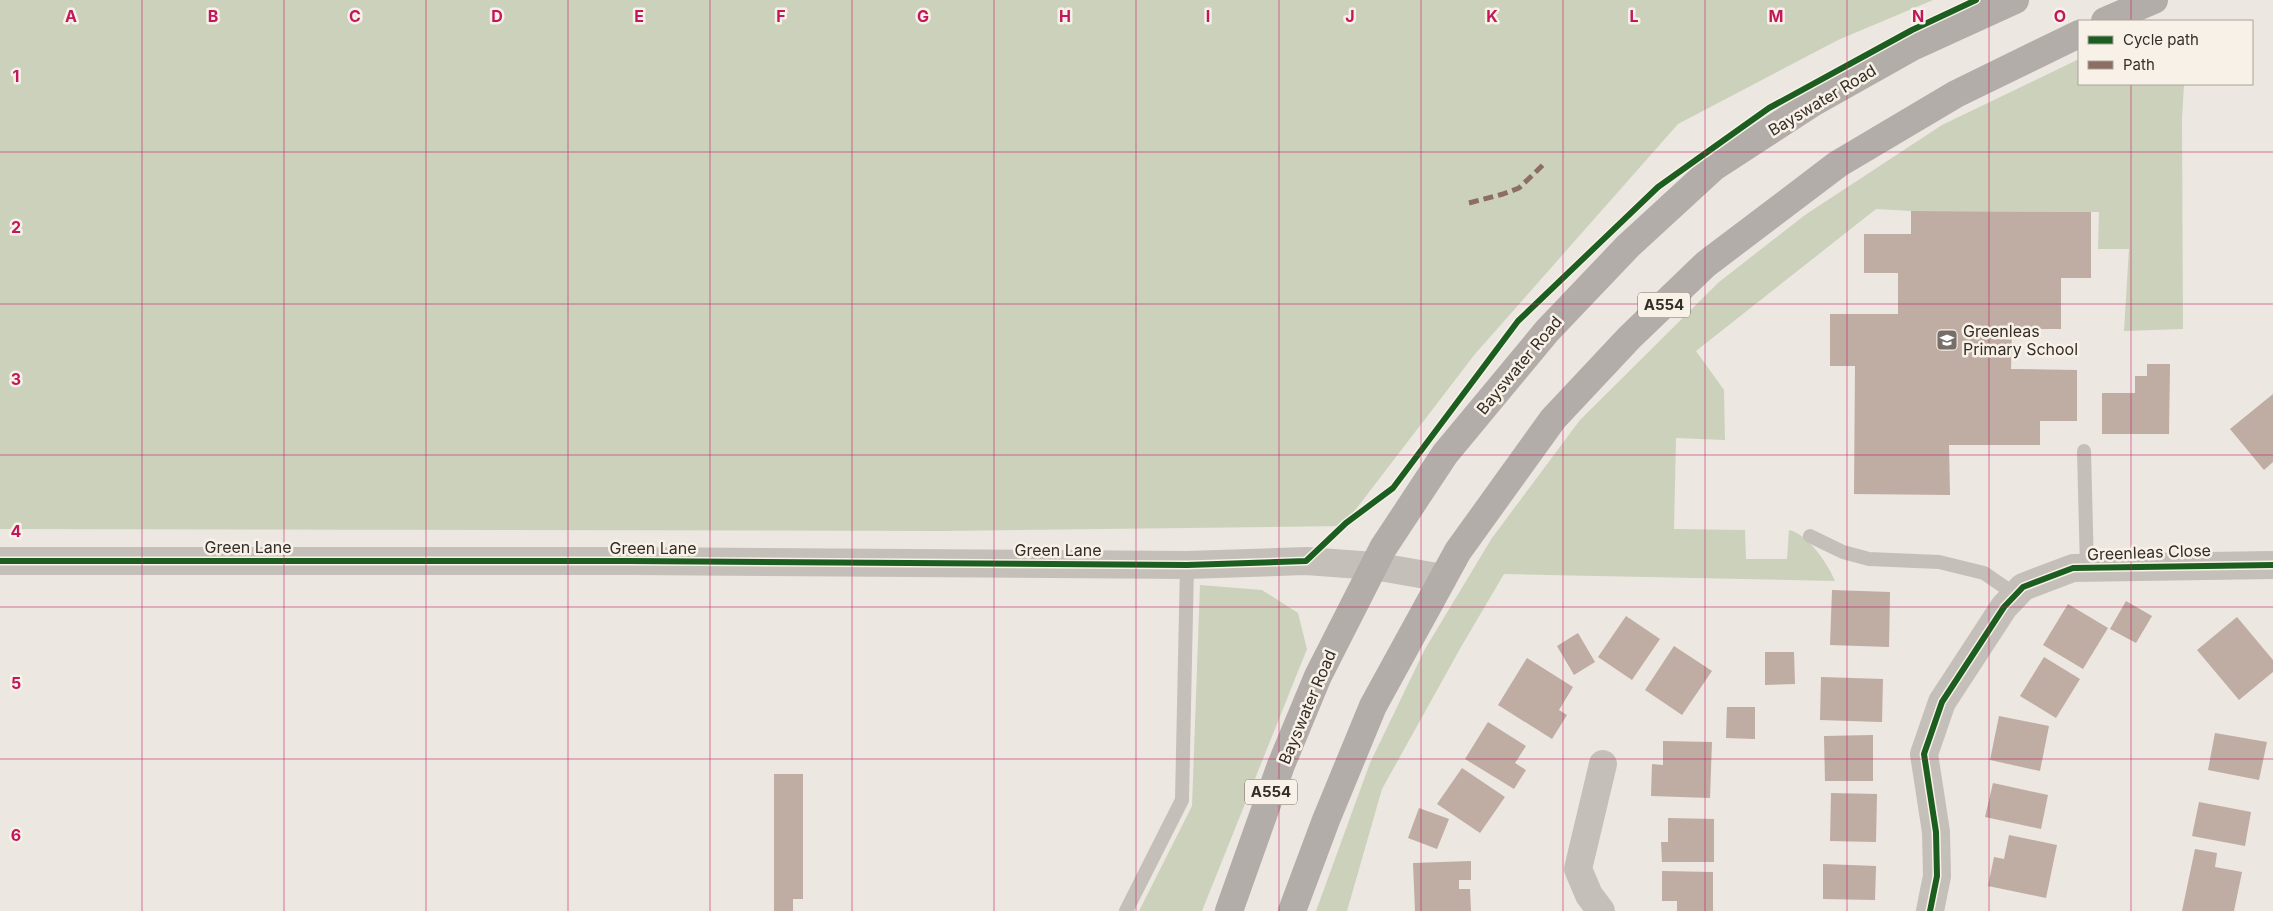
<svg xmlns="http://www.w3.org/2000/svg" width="2273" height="911" font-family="Inter,sans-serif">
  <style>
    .green { fill: #ccd1bb }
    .building { fill: #bfaca3 }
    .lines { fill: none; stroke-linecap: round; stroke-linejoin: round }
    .lane { stroke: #c5bfb9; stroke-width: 14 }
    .street { stroke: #c5bfb9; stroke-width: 28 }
    .primary { stroke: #b3ada9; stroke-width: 28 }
    .quiet { stroke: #8d6e63; stroke-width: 5; stroke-dasharray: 10 5; stroke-linecap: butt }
    .cycleway-casing { stroke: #f8f1e8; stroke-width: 9 }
    .cycleway { stroke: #1b5e20; stroke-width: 6 }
    .grid { fill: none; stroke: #c2185b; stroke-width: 1; stroke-opacity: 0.55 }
    .labels { text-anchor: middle; stroke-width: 5; stroke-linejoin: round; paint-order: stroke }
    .shield { fill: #f8f1e8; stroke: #706862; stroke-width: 1 }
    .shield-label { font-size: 15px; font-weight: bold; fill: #352d28 }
    .street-label { font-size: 16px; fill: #352d28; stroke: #f8f1e8 }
    .poi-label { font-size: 16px; fill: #352d28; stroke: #f8f1e8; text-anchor: start }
    .grid-label { font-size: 16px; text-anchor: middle; font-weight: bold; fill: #c2185b; stroke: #f8f1e8; stroke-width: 5; stroke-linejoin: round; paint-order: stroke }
  </style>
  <rect width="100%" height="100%" fill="#ece7e1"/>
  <!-- green -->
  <path class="green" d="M0,0H1933L1838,40L1678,124L1475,354L1343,526L944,531L0,529Z
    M2079,59V84H2184L2182,119L2183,329L2124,331L2129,249H2098L2099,212L1911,211L1876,209L1696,351L1724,390L1725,440L1676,438L1674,529L1745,530L1746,559H1787L1789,530C1808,534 1828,564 1835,581L1504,574L1461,647L1382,789L1347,911H1316L1370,763L1425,649L1492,538L1580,420L1719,282L1805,215L1942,125Z
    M1200,585L1262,590L1298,613L1307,649L1202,911H1139L1192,806Z"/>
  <!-- building -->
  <path class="building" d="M1911,211L2091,212V278H2061V329H2012L2011,369L2077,370V421H2040V445H1949L1950,495L1854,494L1855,366H1830V314H1898V273H1864V234H1911Z
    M2147,364H2170L2169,434H2102V393H2135V376H2147Z
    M2273,394V462L2264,470L2230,429Z
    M1832,590L1890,592L1889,647L1830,645Z
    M2126,601L2152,616L2136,643L2110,629Z
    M2068,604L2108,628L2083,669L2043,645Z
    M1626,616L1660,639L1632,680L1598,657Z
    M2237,617L2273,660V672L2239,700L2197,650Z
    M1578,633L1595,662L1574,675L1557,646Z
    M1674,646L1712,671L1682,715L1645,690Z
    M1765,652H1794L1795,684L1765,685Z
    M2044,657L2080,679L2056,718L2020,696Z
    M1527,658L1573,687L1559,710L1567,715L1552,739L1498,705Z
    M1821,677L1883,679L1882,722L1820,720Z
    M1727,707H1755V739L1726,738Z
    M1999,716L2049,726L2040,771L1990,760Z
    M1488,722L1526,746L1515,763L1526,770L1514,789L1465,759Z
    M2215,733L2267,742L2259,780L2208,770Z
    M1873,735V781H1825L1824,736Z
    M1663,741L1712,742L1710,798L1651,796L1652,764L1663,765Z
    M1462,768L1505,797L1480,833L1437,804Z
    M774,774H803V899H793V911H774Z
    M1993,783L2048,795L2041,829L1985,817Z
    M1831,793L1877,794L1876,842L1830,841Z
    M2199,802L2251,812L2245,846L2192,836Z
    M1419,808L1449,819L1437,849L1408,838Z
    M1668,818L1714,819V862H1662L1661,842H1668Z
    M2009,835L2057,845L2046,898L1988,886L1994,857L2004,859Z
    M2195,849L2217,853L2215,867L2242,872L2234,911H2182Z
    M1471,861V880H1459V889H1470L1471,911H1415L1413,863Z
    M1823,864L1876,866L1875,900L1823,899Z
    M1662,871L1713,872V911H1677V901H1662Z"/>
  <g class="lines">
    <!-- lane -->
    <path class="lane" d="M2084,451L2087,568
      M1810,536L1843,552L1869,559L1939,562L1984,573L2016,595
      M1126,911L1182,800L1187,565"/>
    <!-- street -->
    <path class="street" d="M0,561H630L1187,565L1306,561L1374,566L1443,578
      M1601,911L1589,895L1578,869L1603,764
      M1930,911L1937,876L1936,832L1924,754L1942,702L2004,607L2023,587L2073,568L2273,565"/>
    <!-- primary -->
    <path class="primary" d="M2105,21L2154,0
      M1229,911L1281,765L1318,676L1383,548L1445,454L1547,331L1628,246L1714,167L1814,102L1912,47L2015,0
      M1292,911L1326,820L1373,706L1458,551L1553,419L1629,338L1706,264L1838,164L1956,94L2079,34"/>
    <!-- quiet -->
    <path class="quiet" d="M1469,203L1503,194L1519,188L1546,162"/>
    <!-- cycleway casing -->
    <g class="cycleway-casing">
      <path id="cycleway" d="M0,561H630L1187,565L1306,561L1346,523L1393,488L1518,321L1658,187L1769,108L1912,30L1976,0
        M1930,911L1937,876L1936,832L1924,754L1942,702L2004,607L2023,587L2073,568L2273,565"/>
    </g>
    <!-- cycleway -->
    <use href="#cycleway" class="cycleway"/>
  </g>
  <!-- grid -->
  <path class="grid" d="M142,0V911M284,0V911M426,0V911M568,0V911M710,0V911M852,0V911M994,0V911M1136,0V911M1279,0V911M1421,0V911M1563,0V911M1705,0V911M1847,0V911M1989,0V911M2131,0V21M2131,84V911M0,152H2273M0,304H2273M0,455H2273M0,607H2273M0,759H2273"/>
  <!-- icons -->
  <defs>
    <g id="school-square" transform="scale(1.125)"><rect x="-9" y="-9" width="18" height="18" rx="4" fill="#756e69" stroke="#f8f1e8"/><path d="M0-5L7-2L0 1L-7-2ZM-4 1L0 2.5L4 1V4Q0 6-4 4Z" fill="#fff"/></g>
  </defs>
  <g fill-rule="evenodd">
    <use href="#school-square" x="1947" y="340"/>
  </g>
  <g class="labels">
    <!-- shield labels -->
    <g class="shield">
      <rect x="1638" y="292.5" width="52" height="25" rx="4"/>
      <rect x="1245" y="779.5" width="52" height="25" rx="4"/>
    </g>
    <g class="shield-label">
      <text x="1664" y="310">A554</text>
      <text x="1271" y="797">A554</text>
    </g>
    <!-- street labels -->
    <g class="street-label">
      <text transform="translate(1822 100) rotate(-31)" y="6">Bayswater Road</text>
      <text transform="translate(1519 365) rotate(-50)" y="6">Bayswater Road</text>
      <text x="248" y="553">Green Lane</text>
      <text x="653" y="554">Green Lane</text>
      <text x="1058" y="556">Green Lane</text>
      <text transform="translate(2149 552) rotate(-2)" y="6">Greenleas Close</text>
      <text transform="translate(1307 707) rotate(-67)" y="6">Bayswater Road</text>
    </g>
    <!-- poi labels -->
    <g class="poi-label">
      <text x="1963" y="337">Greenleas<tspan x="1963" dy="18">Primary School</tspan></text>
    </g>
  </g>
  <g class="grid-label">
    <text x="71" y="22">A</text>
    <text x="213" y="22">B</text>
    <text x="355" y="22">C</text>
    <text x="497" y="22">D</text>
    <text x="639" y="22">E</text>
    <text x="781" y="22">F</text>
    <text x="923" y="22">G</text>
    <text x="1065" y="22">H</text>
    <text x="1208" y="22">I</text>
    <text x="1350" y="22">J</text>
    <text x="1492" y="22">K</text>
    <text x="1634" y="22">L</text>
    <text x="1776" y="22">M</text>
    <text x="1918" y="22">N</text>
    <text x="2060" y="22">O</text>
    <text x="16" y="82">1</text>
    <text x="16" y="233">2</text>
    <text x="16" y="385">3</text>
    <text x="16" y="537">4</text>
    <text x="16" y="689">5</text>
    <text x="16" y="841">6</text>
  </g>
  <!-- legend -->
  <rect x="2078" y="20" width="175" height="65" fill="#f8f1e8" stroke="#aaa39b"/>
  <rect x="2088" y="36" width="25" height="8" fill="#1b5e20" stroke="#aaa39b"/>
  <text x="2123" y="45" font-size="15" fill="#352d28">Cycle path</text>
  <rect x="2088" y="61" width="25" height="8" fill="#8d6e63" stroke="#aaa39b"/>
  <text x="2123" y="70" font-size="15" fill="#352d28">Path</text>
</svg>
